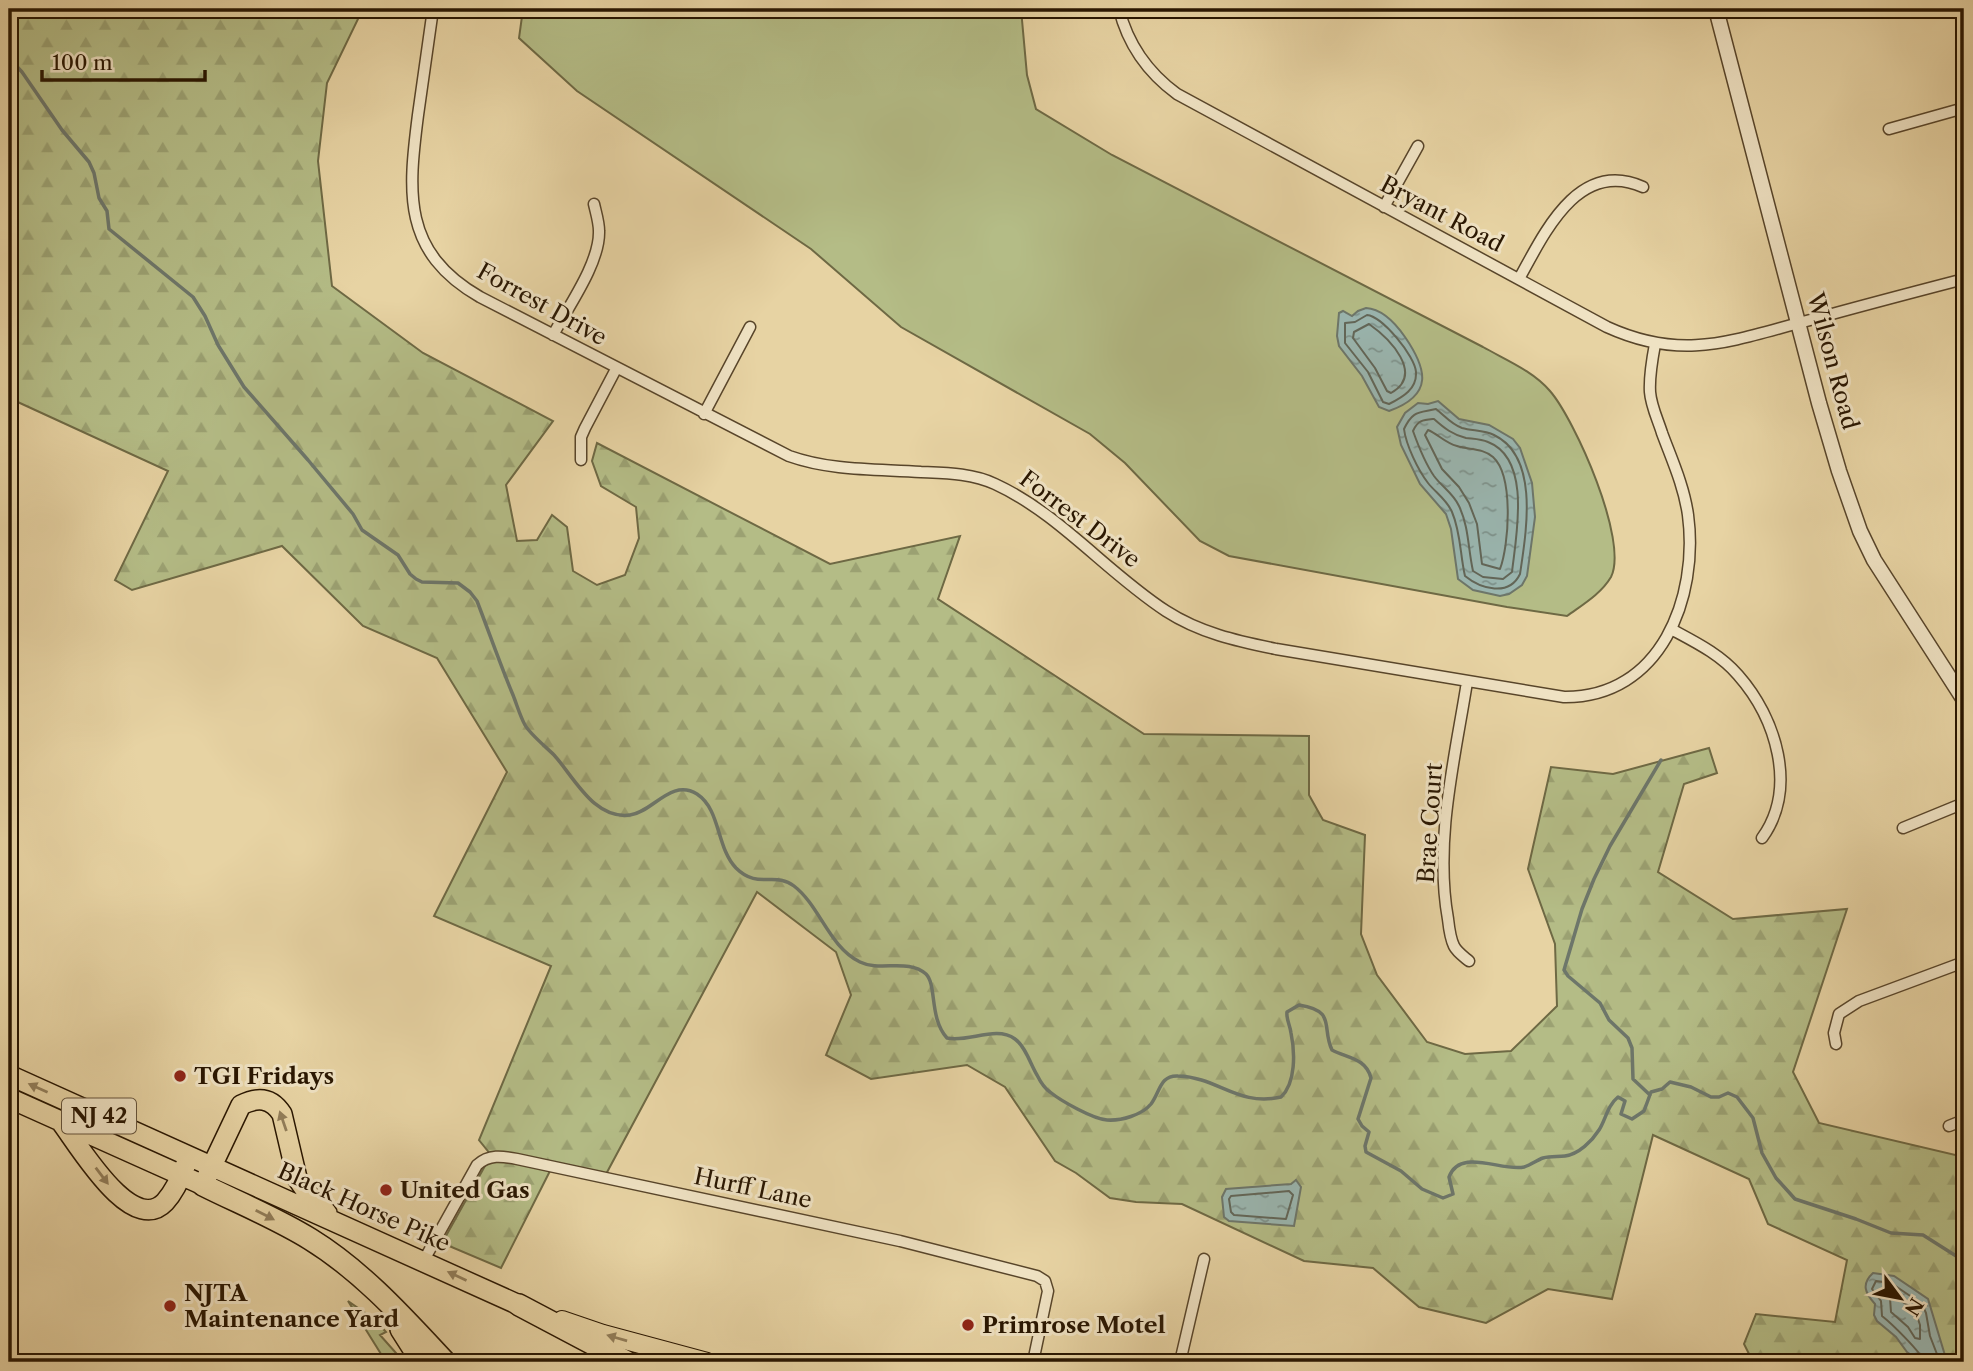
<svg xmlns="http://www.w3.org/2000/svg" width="1973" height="1371" font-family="'Libre Caslon Text',serif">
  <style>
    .grass { fill: #b4bc86; stroke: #6e6944; stroke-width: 2 }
    .forest { fill: url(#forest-firs); stroke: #6e6944; stroke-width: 2 }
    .water { fill: url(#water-ripples); stroke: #6d766a; stroke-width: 2 }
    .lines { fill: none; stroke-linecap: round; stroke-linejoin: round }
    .shore { stroke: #626658; stroke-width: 2 }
    .stream { stroke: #6d766a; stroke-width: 3.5 }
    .minor-casing { stroke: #58452a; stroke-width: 13 }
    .tertiary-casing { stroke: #58452a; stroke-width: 17 }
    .primary-casing { stroke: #291601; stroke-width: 20 }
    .trunk-casing { stroke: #291601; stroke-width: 22 }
    .motorway-casing { stroke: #291601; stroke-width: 24 }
    .minor { stroke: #efe2c3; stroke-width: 10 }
    .tertiary { stroke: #efe2c3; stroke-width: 14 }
    .primary { stroke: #e7d3a3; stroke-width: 18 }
    .trunk { stroke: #e7d3a3; stroke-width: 19 }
    .motorway { stroke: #e7d3a3; stroke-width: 21 }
    .oneway { fill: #927e5a }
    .poi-dot { fill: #8f2418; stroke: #efe2c3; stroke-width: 2.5 }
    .labels { text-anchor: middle; stroke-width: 6; stroke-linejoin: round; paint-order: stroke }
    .shield { fill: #efe2c3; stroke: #64533b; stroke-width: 2 }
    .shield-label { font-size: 21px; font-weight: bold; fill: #291601 }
    .street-label { font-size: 23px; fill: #291601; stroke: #efe2c3 }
    .poi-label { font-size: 23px; font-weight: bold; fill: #291601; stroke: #efe2c3; text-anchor: start }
  </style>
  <defs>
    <pattern id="forest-firs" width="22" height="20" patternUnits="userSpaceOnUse" patternTransform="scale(1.75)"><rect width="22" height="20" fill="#b4bc86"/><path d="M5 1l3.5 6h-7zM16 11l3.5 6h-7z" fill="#9ba172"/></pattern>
    <pattern id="water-ripples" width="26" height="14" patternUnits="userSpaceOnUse" patternTransform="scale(1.75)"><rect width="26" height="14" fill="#9ab6b0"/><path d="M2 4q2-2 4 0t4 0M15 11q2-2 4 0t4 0" fill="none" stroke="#7e938d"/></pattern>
  </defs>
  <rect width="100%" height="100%" fill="#e7d3a3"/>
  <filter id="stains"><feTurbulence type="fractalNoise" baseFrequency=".00286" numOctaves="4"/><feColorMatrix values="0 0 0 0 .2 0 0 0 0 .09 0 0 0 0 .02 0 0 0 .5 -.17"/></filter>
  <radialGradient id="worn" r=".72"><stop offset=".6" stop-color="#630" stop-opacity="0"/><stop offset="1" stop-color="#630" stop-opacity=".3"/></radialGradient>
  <!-- grass -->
  <path class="grass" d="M523,9H1021L1027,75L1036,109L1112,155L1483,347C1506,360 1533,371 1550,391C1575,420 1629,541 1611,577C1601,594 1582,605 1567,616L1507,607L1229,556L1200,541L1125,463L1090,434L901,327L811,249L577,91L519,38Z"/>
  <!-- forest -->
  <path class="forest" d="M9,9H359L358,19L327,83L318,161L332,286L423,353L553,421L506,485L517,541L537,540L552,515L567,527L573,571L597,585L625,575L639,538L636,507L601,486L592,461L597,443L830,564L960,536L938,599L1144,734L1309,736V795L1323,820L1365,835L1361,934L1377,975L1427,1042L1465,1054L1511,1051L1557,1006L1555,944L1528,869L1551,767L1613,774L1709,748L1717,773L1684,784L1658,872L1733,919L1847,909L1793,1072L1819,1123L1964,1157V1362H1753L1744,1344L1756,1314L1835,1322L1847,1260L1768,1224L1749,1179L1653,1135L1612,1299L1548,1289L1486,1323L1419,1307L1373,1268L1304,1261L1182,1204L1136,1202L1110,1198L1076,1173L1055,1161L1005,1087L967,1065L871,1079L826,1055L851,995L836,952L757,892L605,1176L553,1165L501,1268L442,1243L491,1155L479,1140L551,966L434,916L507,772L437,658L363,626L282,546L132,590L115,580L168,471L9,398Z
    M348,1301L374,1319L386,1332L380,1335L404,1362H386Z"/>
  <!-- water -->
  <path class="water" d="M1366,308C1383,309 1396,324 1405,337C1427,369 1434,395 1389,411L1379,407L1362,376L1339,346L1337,336L1339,313L1343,311L1352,316L1358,311Z
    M1438,401L1459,419L1489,425L1513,439L1520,448L1532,483L1535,517L1527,576L1522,585L1509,594L1500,596L1473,590L1458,579L1451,529L1446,514L1420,484L1401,445L1397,427L1405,413L1418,403L1428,404Z
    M1296,1180L1301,1187L1294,1226L1229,1221L1224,1217L1222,1197L1226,1189L1291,1184Z
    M1873,1273L1894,1276L1928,1299L1947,1362H1921L1907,1352L1896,1337L1877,1321L1874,1315L1875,1304C1865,1293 1861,1284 1873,1273Z"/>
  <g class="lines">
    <!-- shore -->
    <path class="shore" d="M1367,315C1382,316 1415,356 1416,372C1417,389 1403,397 1389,404L1383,402L1368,372L1345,343V323L1355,322Z
      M1369,324C1389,338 1425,374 1391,393L1387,391L1375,368L1353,338L1354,332Z
      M1436,409C1445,416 1451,424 1462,428C1472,431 1484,430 1494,435C1540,457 1526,533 1520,574C1509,597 1481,589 1465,576C1460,555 1461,533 1452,512C1447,500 1436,493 1428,483C1418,470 1406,445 1404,429C1413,410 1419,413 1436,409Z
      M1434,419C1444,428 1453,435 1466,438C1474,439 1481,439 1488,442C1532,459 1516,536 1512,572L1503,579L1483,577L1473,571C1468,549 1469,527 1459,506C1453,493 1442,487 1434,476C1425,463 1418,445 1413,431C1418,420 1423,420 1434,419Z
      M1428,430C1438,434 1445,443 1457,446C1469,450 1483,448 1493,457C1514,476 1509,545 1500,569L1482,564L1477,524L1469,503L1459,487L1442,469L1425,435Z
      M1289,1191L1293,1195L1286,1219L1234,1215L1231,1212L1229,1199L1231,1196Z
      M1892,1295L1915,1310L1920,1325V1339L1915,1338L1908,1327L1891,1312L1890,1298Z
      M1924,1362C1923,1354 1891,1323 1882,1316L1881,1301L1872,1289L1876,1281L1891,1283L1922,1304L1926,1313L1930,1336L1940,1362"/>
    <!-- stream -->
    <path class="stream" d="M9,58L22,72L62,130L89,162L94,173L99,198L107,211L109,229L193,297L205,316L218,345L244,387L308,460L353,514L362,530L398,555L410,574L416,579L422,582L458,583L470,592L477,601C489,632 500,664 513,695C517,705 520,716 525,725C530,734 546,747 554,755C574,777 594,820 630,815C653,812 671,778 697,794C721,810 716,847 736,868C758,890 775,871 794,886C820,906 829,947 860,962C880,972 908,958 926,974C937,985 929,1018 947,1038C968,1043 996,1025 1015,1039C1025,1046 1031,1065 1037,1075C1040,1081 1044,1088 1050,1092C1061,1101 1093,1119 1107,1120C1121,1121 1142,1115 1151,1104C1160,1092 1160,1075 1178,1076C1218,1077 1238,1107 1281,1097C1296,1083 1295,1052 1291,1033C1290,1025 1286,1019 1287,1012L1299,1005C1337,1011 1321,1027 1332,1050C1347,1058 1366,1058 1371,1078L1358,1119L1362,1126L1369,1132L1365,1146L1366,1152L1401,1171L1422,1189L1443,1198L1453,1194L1449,1177C1460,1147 1502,1172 1524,1167C1531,1165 1537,1160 1543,1158C1551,1156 1558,1157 1565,1156C1579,1154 1592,1141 1599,1130C1606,1119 1607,1106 1618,1097L1625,1101L1621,1114L1632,1119L1644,1111L1651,1092L1662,1089L1670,1082L1691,1087L1711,1097H1719L1728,1093L1737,1097L1753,1118L1762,1153L1776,1178L1795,1199L1856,1219L1891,1233L1923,1235L1964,1261
      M1650,1095L1633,1079L1632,1048L1628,1038L1609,1020L1600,1003L1568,976L1564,970L1582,909L1594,879L1610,846L1661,760"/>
    <!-- minor casing -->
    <g class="minor-casing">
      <path id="minor" d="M433,9C428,44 423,80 418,115C408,193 402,252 480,297L789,456C831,471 877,469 921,472C945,473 972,473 995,484C1060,514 1106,572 1166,611C1200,633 1237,641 1276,649L1564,697C1661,698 1699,597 1688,515C1684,486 1672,460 1662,433C1658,420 1651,406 1650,392C1649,376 1652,360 1655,344
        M1119,9C1128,45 1147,72 1177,94L1607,327C1686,363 1735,339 1814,319C1864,305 1914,292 1964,279
        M1889,129L1964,108
        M1384,207L1418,146
        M1519,279C1544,234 1578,158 1643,187
        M553,335C568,307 600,263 599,231C599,222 596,213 594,204
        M704,414L750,327
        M581,460V437L585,428L616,369
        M1671,629C1695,642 1720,654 1738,675C1776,718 1798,788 1762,838
        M1467,682C1455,758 1434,841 1448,919C1449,928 1450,938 1454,946C1457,952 1463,956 1469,961
        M1903,828L1964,803
        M1836,1044L1834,1033L1839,1014L1859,1001L1964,962
        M1949,1126L1964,1120
        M424,1260L477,1165C489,1154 502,1156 517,1159L900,1241L1037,1276L1045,1281L1048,1291L1033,1362
        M1180,1362L1204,1259"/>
    </g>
    <!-- tertiary casing -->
    <g class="tertiary-casing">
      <path id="tertiary" d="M1716,9L1819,403L1839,471L1860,531L1874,560L1964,700"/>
    </g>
    <!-- primary casing -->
    <g class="primary-casing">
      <path id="primary" d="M562,1320L603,1334L707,1362"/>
    </g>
    <!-- trunk casing -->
    <g class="trunk-casing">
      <path id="trunk" d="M9,1075L519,1305
        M9,1098L203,1185L241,1105C257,1097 271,1097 282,1114L297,1178L306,1191L327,1213
        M61,1122C78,1144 132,1237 165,1202C175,1191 181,1177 186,1164"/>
    </g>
    <!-- motorway casing -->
    <g class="motorway-casing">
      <path id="motorway" d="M203,1185C239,1203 276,1218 310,1239C362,1271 404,1318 445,1362
        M519,1305L627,1362
        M401,1329L422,1362"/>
    </g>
    <!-- minor -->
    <use href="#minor" class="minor"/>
    <!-- tertiary -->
    <use href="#tertiary" class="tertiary"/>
    <!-- primary -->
    <use href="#primary" class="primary"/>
    <!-- trunk -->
    <use href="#trunk" class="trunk"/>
    <!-- motorway -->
    <use href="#motorway" class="motorway"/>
  </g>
  <!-- one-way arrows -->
  <defs><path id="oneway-solid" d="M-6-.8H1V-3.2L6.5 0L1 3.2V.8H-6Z" transform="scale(1.75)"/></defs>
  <g class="oneway">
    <use href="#oneway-solid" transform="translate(38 1088) rotate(-156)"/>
    <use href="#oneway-solid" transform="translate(283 1121) rotate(-109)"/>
    <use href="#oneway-solid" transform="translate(102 1176) rotate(53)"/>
    <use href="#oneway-solid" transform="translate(265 1215) rotate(27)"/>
    <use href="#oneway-solid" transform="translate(457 1276) rotate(-155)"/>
    <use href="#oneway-solid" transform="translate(617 1338) rotate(-164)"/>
  </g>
  <!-- markers -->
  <g class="poi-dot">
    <circle cx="180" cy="1076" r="7"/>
    <circle cx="386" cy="1190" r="7"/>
    <circle cx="170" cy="1306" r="7"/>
    <circle cx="968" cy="1325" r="7"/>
  </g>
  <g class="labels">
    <!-- shield labels -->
    <rect class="shield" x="62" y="1098.5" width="74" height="35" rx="5"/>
    <g class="shield-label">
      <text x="99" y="1123">NJ 42</text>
    </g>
    <!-- street labels -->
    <g class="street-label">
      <text transform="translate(1442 214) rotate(28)" y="8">Bryant Road</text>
      <text transform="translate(542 304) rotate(29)" y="8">Forrest Drive</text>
      <text transform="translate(1833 361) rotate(75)" y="8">Wilson Road</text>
      <text transform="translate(1080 519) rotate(37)" y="8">Forrest Drive</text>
      <text transform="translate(1430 823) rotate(-86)" y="8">Brae Court</text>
      <text transform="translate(753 1188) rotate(12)" y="8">Hurff Lane</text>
      <text transform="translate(364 1207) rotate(24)" y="8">Black Horse Pike</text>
    </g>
    <!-- poi labels -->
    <g class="poi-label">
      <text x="194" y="1084">TGI Fridays</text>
      <text x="400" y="1198">United Gas</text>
      <text x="184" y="1301">NJTA<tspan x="184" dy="26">Maintenance Yard</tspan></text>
      <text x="982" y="1333">Primrose Motel</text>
    </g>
  </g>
  <!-- margin -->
  <rect width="1973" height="1371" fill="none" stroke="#e7d3a3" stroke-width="35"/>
  <rect x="10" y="10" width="1952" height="1350" fill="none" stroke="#291601" stroke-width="3.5"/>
  <rect x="18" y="18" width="1938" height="1336" fill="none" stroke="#291601" stroke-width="2"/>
  <!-- north arrow -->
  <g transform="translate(1900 1298) rotate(122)" stroke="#efe2c3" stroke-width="5" paint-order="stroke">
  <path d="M0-5L12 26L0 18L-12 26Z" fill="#291601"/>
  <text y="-10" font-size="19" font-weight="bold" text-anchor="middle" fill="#291601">N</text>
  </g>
  <!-- scale -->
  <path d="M42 70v10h163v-10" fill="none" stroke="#291601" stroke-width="3.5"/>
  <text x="52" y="70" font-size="21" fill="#291601" stroke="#efe2c3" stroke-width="5" paint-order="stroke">100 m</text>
  <rect width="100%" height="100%" filter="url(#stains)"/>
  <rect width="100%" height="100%" fill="url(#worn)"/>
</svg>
